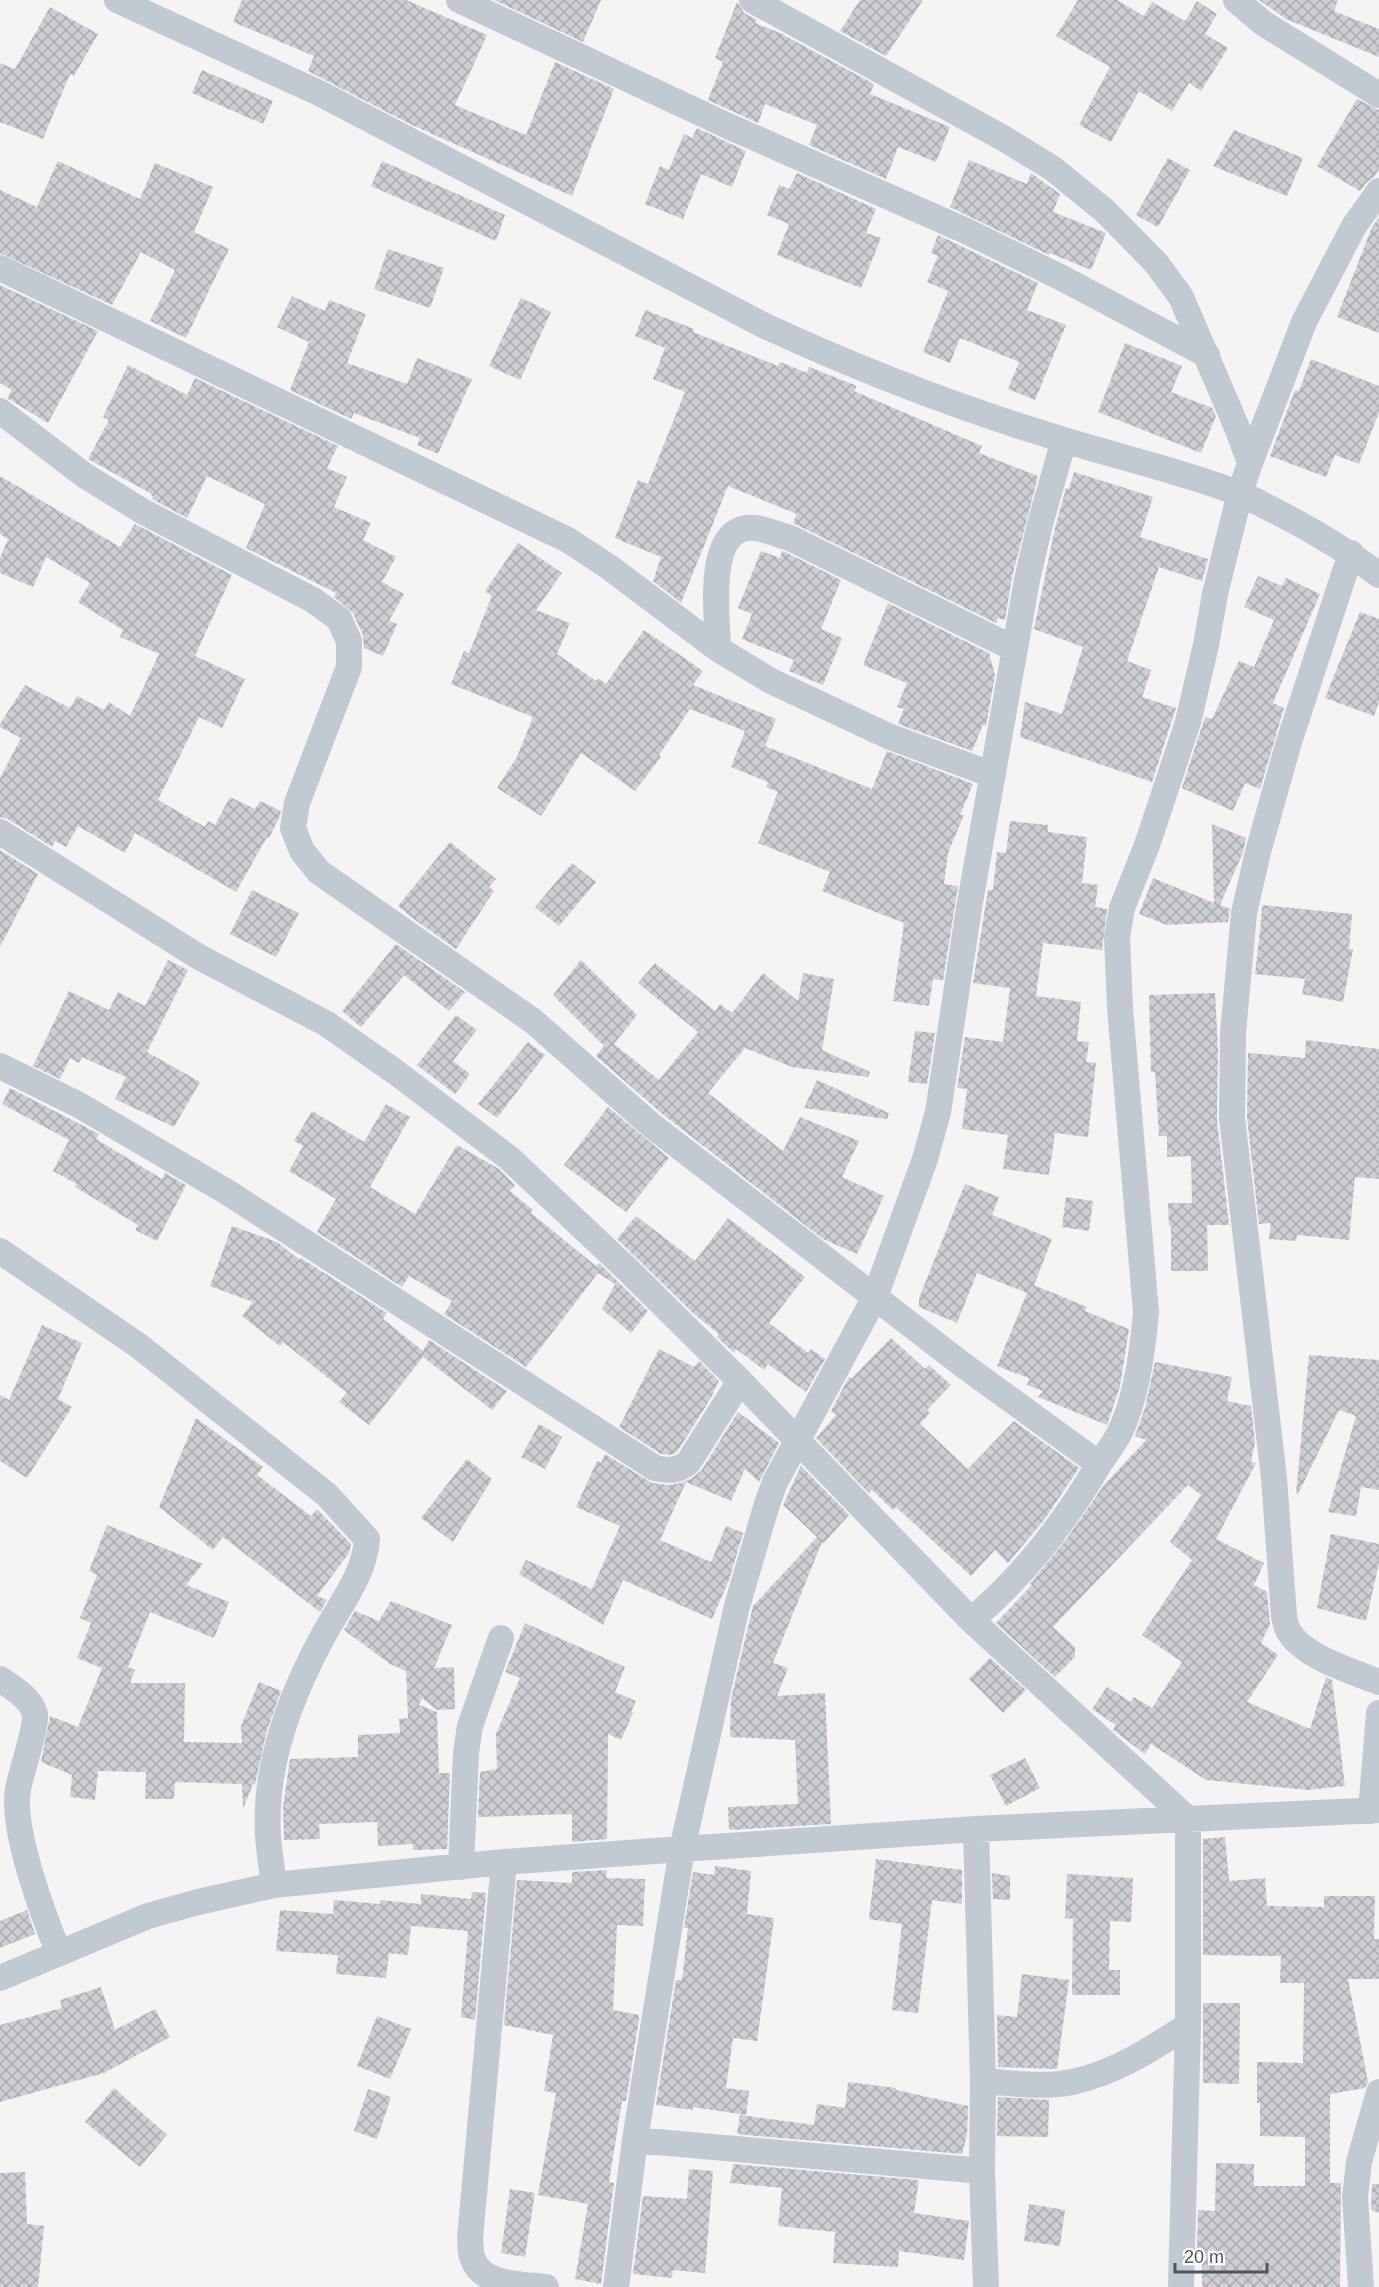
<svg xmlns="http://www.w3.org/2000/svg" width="1379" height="2287" font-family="Helvetica,sans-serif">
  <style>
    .building { fill: url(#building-cross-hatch) }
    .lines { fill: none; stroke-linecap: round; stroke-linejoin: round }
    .street { stroke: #c1cad2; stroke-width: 26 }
  </style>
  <defs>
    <pattern id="building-cross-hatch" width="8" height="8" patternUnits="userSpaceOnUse" patternTransform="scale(1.5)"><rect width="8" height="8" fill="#cdcfd5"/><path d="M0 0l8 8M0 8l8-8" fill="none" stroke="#a8abb0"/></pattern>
  </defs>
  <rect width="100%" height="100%" fill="#f5f3f3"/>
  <!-- building -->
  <path class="building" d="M242,0H406L487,35L455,105L526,135L555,62L614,89L572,196L412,125L308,71L314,56L233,22Z
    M494,0H601L583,42Z
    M860,0H923L886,56L840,31Z
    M1078,0H1117L1144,16L1152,2L1185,21L1197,1L1217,14L1205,34L1228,48L1201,91L1189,83L1172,111L1139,91L1111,142L1079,125L1110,67L1056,36Z
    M1259,0H1338L1334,11L1379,29V57L1286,19Z
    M737,2L744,13L757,20L755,23L780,33L874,84L870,94L950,127L936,162L898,147L886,179L809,145L817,125L765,104L758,123L708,100L723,62L715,58Z
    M50,7L98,34L74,76L70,74L43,139L0,122V63L15,69Z
    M202,70L273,101L263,124L192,93Z
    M1357,99L1379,110V169L1374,177L1367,182L1360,191L1317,166Z
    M697,128L746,151L732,187L701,174L683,219L645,204L660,166L669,170L684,134L692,138Z
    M1234,130L1303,158L1287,196L1213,166Z
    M1168,158L1190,170L1158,227L1136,215Z
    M969,160L1027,184L1031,173L1060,194L1053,212L1106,233L1091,270L1050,253L1049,255L950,207Z
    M58,161L140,199L155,163L213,187L194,232L229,249L186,338L150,321L175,270L141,252L112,305L0,253V190L37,207Z
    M382,161L505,215L496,241L371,186Z
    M797,173L876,209L866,233L881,238L861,288L777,255L789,224L767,215L779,185L789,189Z
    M1379,217V333L1337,317L1372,227Z
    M938,235L1038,283L1027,310L1066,325L1035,400L1008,389L1019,362L960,338L950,363L923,352L948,291L927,282L938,256L931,253Z
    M388,249L444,268L430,308L374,289Z
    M0,285L98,331L48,423L7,398L12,390L0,383Z
    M292,296L325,311L329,300L366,314L347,363L407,384L417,358L472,379L438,454L417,445L420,438L354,413L351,419L290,390L309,342L277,327Z
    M521,298L551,312L520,380L489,366Z
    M645,310L694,329L693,332L778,366L780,362L807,373L809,367L857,386L854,391L982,446L979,453L1038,476L1012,577L1005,620L998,618L996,623L793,523L797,514L728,486L681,603L653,581L661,557L615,538L638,480L648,484L685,392L653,379L665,348L635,336Z
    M1125,343L1182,366L1171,392L1212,408L1216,416L1201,453L1098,412Z
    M1311,359L1379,386V412L1359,464L1335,455L1326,477L1270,456L1295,390L1299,391Z
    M128,365L187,395L195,378L338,446L327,468L347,477L334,507L371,523L363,540L396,557L382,582L404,594L389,621L397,624L383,656L364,648L363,635L353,613L334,597L336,593L246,548L265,504L207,476L187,518L152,499L153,497L150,493L88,459L109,420L103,417Z
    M1074,472L1153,497L1140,537L1208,559L1202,581L1159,567L1127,661L1151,670L1142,697L1176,708L1152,782L1020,737L1025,702L1062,714L1083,647L1034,629L1055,528L1066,488L1069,489Z
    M0,476L120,547L135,524L232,575L195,656L245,679L222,728L199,717L158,800L205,827L208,821L215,825L230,797L255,809L260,801L281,811L279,818L269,838L267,837L236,892L135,833L125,853L78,826L66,847L55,841L52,847L8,819L0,817V778L21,738L0,727V724L25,685L70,708L77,696L104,710L109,702L130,716L159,654L120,637L123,630L78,602L90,583L46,557L33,587L0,573V558L8,539L0,534Z
    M518,543L562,573L536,610L570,623L557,654L596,681L598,678L606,684L644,630L703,671L693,685L776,719L765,746L872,789L887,751L973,784L960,815H964L948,853L944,884L958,886L943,980L933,979L929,1006L893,1001L904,923L822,891L830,872L758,843L778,792L766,787L768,782L731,767L745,731L690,709L659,755L661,757L635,791L581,753L541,816L497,788L517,757L533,717L451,684L464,651L469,653L492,596L485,591Z
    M761,551L780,558L782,551L785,552L841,580L821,629L842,638L823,685L789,671L794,660L742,639L752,614L738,608Z
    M1258,576L1282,586L1286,578L1320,594L1273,703L1284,708L1260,789L1245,783L1233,811L1182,788L1205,717L1212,719L1239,661L1254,667L1274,620L1244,607Z
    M888,603L989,653L995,675L986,726L983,725L972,751L898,724L904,709L897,707L907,683L863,665Z
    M1360,612L1379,619V702L1374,716L1325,698Z
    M1010,821L1048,825V832L1087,837L1082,883L1098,885L1095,907L1107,909L1102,950L1043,943L1036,996L1081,1002L1077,1041L1089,1042L1086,1062L1096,1063L1088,1137L1055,1133L1049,1175L1003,1169L1008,1135L962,1129L967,1089L957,1088L965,1037L1003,1042L1010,988L973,983L988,890H993L997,852L1006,853Z
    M1212,824L1246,838L1243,852L1220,905L1230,909L1228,922L1167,925L1139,914L1153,878L1214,903Z
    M450,842L496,879L489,887L494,891L456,949L415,920L398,906Z
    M0,850L38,874L0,947Z
    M572,863L596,882L559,926L535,907Z
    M252,890L299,913L276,957L230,934Z
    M1262,905L1352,914L1349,949H1353L1343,1002L1302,994L1305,979L1255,974L1261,922L1258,920L1261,921Z
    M396,944L465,992L449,1011L404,975L361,1027L342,1011Z
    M168,960L188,970L147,1052L200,1082L174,1127L115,1099L126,1077L82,1057L79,1063L70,1058L60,1079L33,1066L69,991L109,1010L118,992L145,1006Z
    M581,960L637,1015L614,1044L659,1080L698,1032L638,983L655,963L715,1011L720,1004L732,1013L763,973L798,1001L803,973L834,979L822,1050L870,1072L868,1077L792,1067L745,1048L708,1093L783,1151L800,1117L859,1141L842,1177L884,1196L857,1254L823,1239L661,1113L596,1056L604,1046L553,995Z
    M1215,993L1218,1050L1217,1120L1229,1225H1207L1208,1271H1171V1226H1169L1168,1203H1192L1191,1156L1167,1157V1136H1159L1155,1072H1151L1149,995Z
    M456,1015L477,1030L453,1061L470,1074L455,1094L417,1065Z
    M915,1031L935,1033L927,1084L908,1082Z
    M1306,1040L1379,1049V1179L1355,1177L1349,1240L1297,1235L1296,1241L1269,1239L1271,1223L1259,1224L1247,1117L1248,1053L1305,1058Z
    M528,1042L545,1055L497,1118L478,1104Z
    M817,1080L889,1113L887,1119L804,1108Z
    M10,1088L99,1134L96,1139L162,1179L165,1173L186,1185L157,1241L135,1230L138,1225L75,1187L77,1184L53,1171L69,1140L2,1104Z
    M386,1104L410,1117L370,1187L415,1214L457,1145L499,1169L515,1185L510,1191L533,1210L531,1213L596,1266L599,1263L648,1311L631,1333L602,1309L615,1284L598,1273L526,1367L444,1314L452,1301L409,1276L402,1287L317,1232L336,1199L289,1171L303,1146L294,1141L312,1111L364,1142Z
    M608,1107L669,1158L626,1212L564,1165Z
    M965,1184L999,1197L992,1215L1052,1239L1034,1285L1087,1307L1085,1311L1129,1329L1120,1386L1107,1425L1038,1397L1043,1391L1027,1385L1029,1378L997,1366L1027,1293L977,1273L957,1323L919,1307V1298Z
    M1066,1197L1093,1201L1089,1231L1062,1227Z
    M636,1216L695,1261L728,1218L805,1277L769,1323L808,1353L811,1349L825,1359L806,1392L768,1364L764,1370L736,1349L734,1353L717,1337L719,1334L694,1314L617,1239Z
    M232,1226L277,1242L300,1260L301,1258L387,1313L383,1319L423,1351L429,1340L507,1391L492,1410L423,1357L369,1425L339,1402L347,1393L283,1342L280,1346L242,1316L253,1302L210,1286Z
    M42,1325L82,1343L58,1399L72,1407L27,1478L0,1461V1395L9,1400Z
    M891,1338L925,1369L929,1365L951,1385L927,1410L930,1413L920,1424L968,1469L1014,1421L1079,1468L1044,1520L1008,1563L995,1550L971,1576L896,1507L893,1510L872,1490L869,1493L816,1438L836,1415L831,1411L849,1377L851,1379Z
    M659,1349L694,1367L699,1361L719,1381L713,1392L714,1393L677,1452L671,1455L661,1454L619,1427Z
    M1309,1355L1379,1360V1490L1361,1487L1356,1516L1328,1512L1356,1416L1339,1410L1298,1494H1296Z
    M1155,1362L1232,1377L1227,1401L1251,1406L1255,1442L1251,1462L1256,1463L1216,1539L1264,1563L1254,1585L1267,1592L1270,1624L1261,1643L1278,1655L1247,1702L1310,1729L1326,1677L1332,1680L1345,1786L1308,1790L1206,1780L1151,1744L1145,1754L1113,1730L1116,1725L1092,1709L1107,1687L1131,1702L1134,1697L1152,1708L1182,1662L1142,1635L1192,1560L1170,1542L1201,1495L1188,1485L1053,1627L1075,1647V1657L1055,1677L996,1623L1032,1585L1030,1584L1068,1537L1104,1485L1146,1440L1135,1436L1145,1408Z
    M738,1412L779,1443L759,1482L745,1469L731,1501L686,1482L660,1540L711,1562L726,1526L743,1533L729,1580L712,1619L623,1580L603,1625L519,1574L526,1560L592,1589L620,1526L576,1507L597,1461L601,1463L605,1454L652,1483L668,1485L681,1483L692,1478L701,1471Z
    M196,1418L263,1467L257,1475L311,1516L317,1509L351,1544L349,1553L317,1596L327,1600L320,1612L223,1537L213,1550L159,1507Z
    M539,1424L562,1437L545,1469L521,1457Z
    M467,1459L492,1479L453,1542L421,1518Z
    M801,1466L849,1515L824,1543L822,1542L773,1663L788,1668L777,1696L825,1693L831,1824L729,1830L728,1807L798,1804L795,1740L730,1737L731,1699L753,1606L817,1537L783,1505Z
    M107,1525L203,1564L186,1585L229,1602L214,1638L150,1612L128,1667L135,1670L130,1683H185L184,1742L242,1743L241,1726L259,1682L281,1691L267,1730L255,1784H253L243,1809L242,1784L175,1782L174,1799H145L146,1772L98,1771L95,1800L70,1797L72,1775L41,1762L50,1716L78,1727L102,1668L77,1658L91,1623L80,1618L97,1575L89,1571Z
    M1331,1534L1379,1544V1563L1366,1621L1317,1608Z
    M391,1601L452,1625L434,1668L454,1667L455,1709L437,1710L422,1698L419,1705L437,1712L439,1773H450L447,1849L413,1850V1844L378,1846L377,1822L319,1824L320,1839L284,1840L283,1807L290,1759L358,1757V1735L400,1733L399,1719L408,1718L406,1671L390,1664L344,1630L355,1611L379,1621Z
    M525,1623L625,1667L615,1692L636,1701L631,1712L633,1713L621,1740L608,1734L607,1839L572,1842V1814L478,1817L480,1772L497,1769L496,1734L520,1678L505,1672Z
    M990,1658L1026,1690L1003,1713L969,1679Z
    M1025,1758L1040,1788L1006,1806L990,1775Z
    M1225,1837L1229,1881L1265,1878L1267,1906L1324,1907V1896H1375L1374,1939H1379V1979H1348L1368,2082L1365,2088L1330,2094V2183H1341L1340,2287H1202V2249H1197L1198,2210L1215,2211L1216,2163L1254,2164V2186H1305V2137L1260,2136V2103H1257V2062L1303,2063L1304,1983H1280L1281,1956L1203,1955V1839Z
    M876,1859L962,1870V1904L932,1900L918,2013L892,2010L902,1924L869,1919Z
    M715,1866L751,1871L747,1914L774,1918L757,2041L733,2038L726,2088L749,2091L746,2115L693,2107V2110L656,2105L676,1980H682L688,1928H684L693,1872L714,1875Z
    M607,1870L606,1878L645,1879L643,1926L617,1925L613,2010L639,2015V2019L626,2101H622L609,2182L614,2183L601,2284L575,2279L588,2204L538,2195L556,2093L544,2091L553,2035L504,2025L517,1880L572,1883V1872Z
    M992,1873L1010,1876V1900L993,1899Z
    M1067,1874L1133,1878L1131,1922L1110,1921L1109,1970H1120V1995H1072L1073,1919L1065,1918Z
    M472,1892L486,1893L475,2020L461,2017L468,1931L411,1926L408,1955L389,1953L386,1978L336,1974L338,1955L276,1951L280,1910L333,1914L334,1900L380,1904V1900L421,1904V1894L471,1899Z
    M27,1910L35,1934L0,1948V1921Z
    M1022,1974L1069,1980L1057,2069L998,2067L997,2015L1017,2017Z
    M101,1987L115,2030L155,2009L170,2037L104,2073L0,2102V2025L62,2008L60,2000Z
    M1203,2003H1240L1239,2084L1203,2083Z
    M377,2016L411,2029L390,2079L357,2066Z
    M848,2082L896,2088V2090L968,2106L967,2135L962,2154L737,2134L740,2115L814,2125L817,2104L845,2108Z
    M114,2088L167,2135L140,2167L85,2122Z
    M368,2089L391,2097L377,2139L354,2131Z
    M998,2097L1049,2100L1048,2137L997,2136Z
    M733,2164L919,2180L914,2213L969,2221L964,2260L899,2251L898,2267L833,2263L835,2232L778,2226L782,2188L730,2183Z
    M689,2169L713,2171L705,2273L673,2270L672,2278L633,2274L643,2196L687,2199Z
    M25,2172L27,2224L44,2226L38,2287H0V2173Z
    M1372,2184H1379V2213L1371,2210Z
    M510,2189L535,2193L525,2257L501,2253Z
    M1029,2204L1065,2210L1060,2246L1024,2241Z"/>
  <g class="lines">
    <!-- street -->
    <path class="street" d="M117,0L319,93L763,325C860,370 961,409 1064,440C1122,458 1181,471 1238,493C1251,498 1263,505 1275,511C1312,530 1346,550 1379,575
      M459,0L728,126L964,230L1062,278L1207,355
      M752,0L1003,138L1052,168L1105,211L1156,263L1181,297L1238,430L1250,463
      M1236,0L1263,23L1379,95
      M0,268L568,540L609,567L718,649L771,681L888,736L993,775
      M0,411L84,475L142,511L313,600L339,619L349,641V667L297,803L293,828L302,851L319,872L533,1021L651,1125L963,1365L1099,1464
      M1351,553L1288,745L1258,852L1244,913L1233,1033L1232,1118L1274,1478L1284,1616C1285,1620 1286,1626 1288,1630C1302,1657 1352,1671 1379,1682
      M718,649C718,619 703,523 755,528C766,529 779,535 790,538L1015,649
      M0,832L199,957L327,1024L394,1071L509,1158L630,1272L740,1381L971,1620L1188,1819V2025L1181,2287
      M0,1066L79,1105L227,1192L655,1468C669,1471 677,1471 688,1463L740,1381
      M0,1251L139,1346L327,1495L367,1539C365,1575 338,1607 322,1638C290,1697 264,1768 268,1835C269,1852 272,1869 274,1885
      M971,1620C1022,1578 1064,1523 1098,1466C1105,1455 1114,1444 1120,1432C1136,1399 1143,1348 1146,1312L1120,1008L1117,937L1122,908L1147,845L1188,722L1206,645L1215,594L1240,493L1250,463L1304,322L1354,226L1379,191
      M0,1679C13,1688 31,1698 35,1714C37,1726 21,1773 18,1789C11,1829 43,1915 59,1953
      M1371,1811L1379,1713
      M976,1829L983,2081L982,2171L986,2287
      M504,1862L470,2238C471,2243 470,2251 472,2257C481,2286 521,2284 546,2287
      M461,1867L466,1753L470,1726L501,1638
      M0,1978L148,1916L198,1902L274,1885L504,1862L682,1849L976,1829L1379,1810
      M983,2081C1012,2083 1044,2088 1072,2082C1115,2073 1152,2049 1188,2025
      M635,2140L982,2171
      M616,2287L635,2140L682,1849L737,1606L767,1504L775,1482L875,1297L925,1159L938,1112L969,908L1027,580L1040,524L1064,440
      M1361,2287L1355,2197L1359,2162L1379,2092"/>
  </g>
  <!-- scale -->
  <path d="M1175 2263v9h92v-9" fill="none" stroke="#4a5661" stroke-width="3"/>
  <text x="1184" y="2263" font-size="18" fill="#4a5661" stroke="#ffffff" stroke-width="4.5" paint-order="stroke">20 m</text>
</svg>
